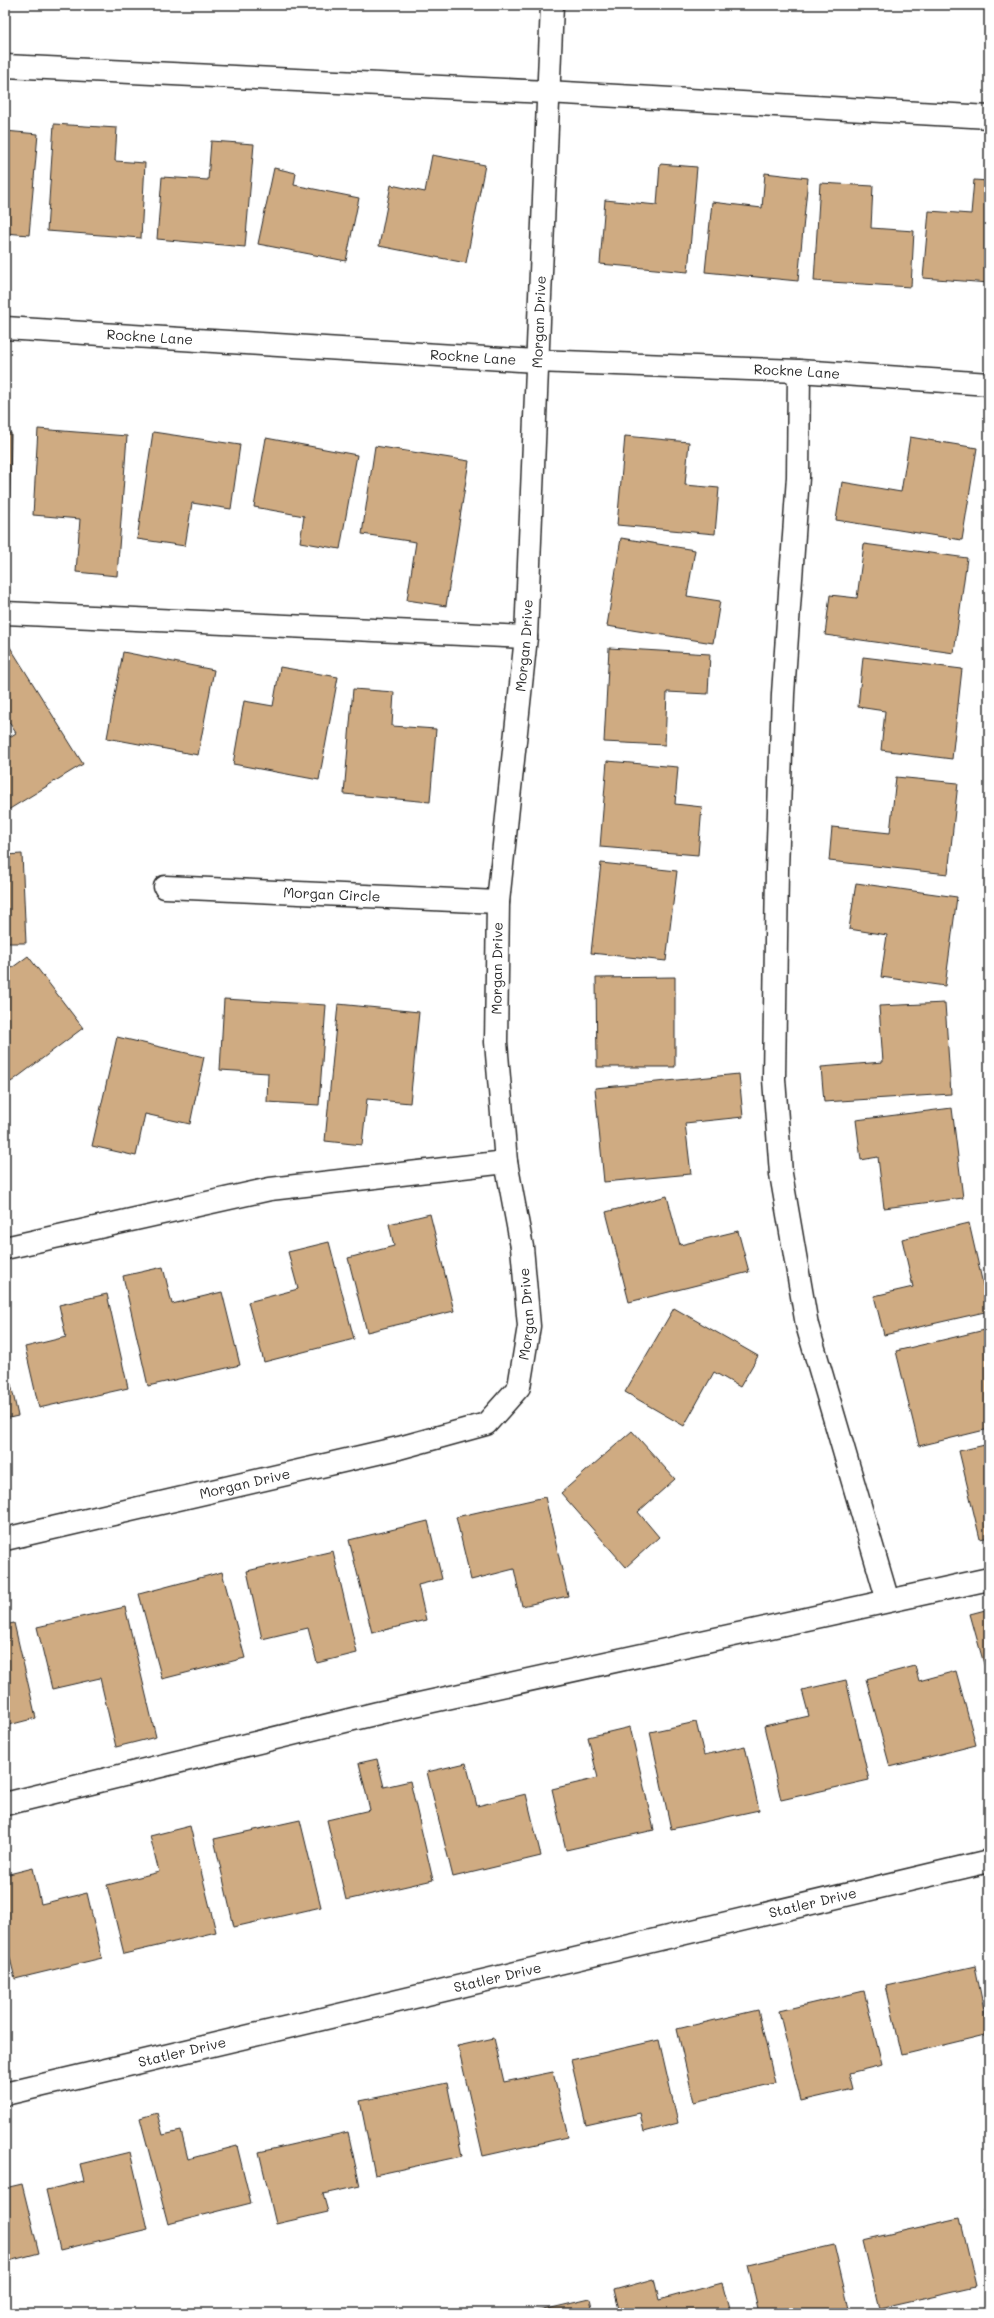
<svg xmlns="http://www.w3.org/2000/svg" width="994" height="2318" font-family="Mali,sans-serif">
  <style>
    .building { fill: #cfab82; stroke: #2b2b2b }
    .lines { fill: none; stroke-linecap: round; stroke-linejoin: round }
    .lane-casing { stroke: #2b2b2b; stroke-width: 25 }
    .street-casing { stroke: #2b2b2b; stroke-width: 25 }
    .lane { stroke: #fff; stroke-width: 22 }
    .street { stroke: #fff; stroke-width: 22 }
    .labels { text-anchor: middle; stroke-width: 3.5; stroke-linejoin: round; paint-order: stroke }
    .street-label { font-size: 14px; fill: #2b2b2b; stroke: #fff }
  </style>
  <rect width="100%" height="100%" fill="#fff"/>
  <filter id="ink" filterUnits="userSpaceOnUse"><feTurbulence type="fractalNoise" baseFrequency=".025" numOctaves="2"/><feDisplacementMap in="SourceGraphic" scale="8" xChannelSelector="R" yChannelSelector="G"/><feConvolveMatrix kernelMatrix="1 2 1 2 8 2 1 2 1" color-interpolation-filters="sRGB"/></filter>
  <g filter="url(#ink)">
    <!-- building -->
    <path class="building" d="M54,124L117,128L115,161L145,163L141,238L47,231Z
      M5,131L38,134L29,235L5,233Z
      M211,141L254,144L245,247L157,239L162,177L208,180Z
      M432,155L485,165L466,263L379,246L391,185L425,192Z
      M660,164L697,167L688,272L600,264L605,200L657,205Z
      M274,168L296,173L294,185L359,198L346,261L258,244Z
      M765,173L808,178L798,281L705,272L712,202L762,208Z
      M974,180L989,181V283L923,278L929,211L971,214Z
      M820,183L873,186L871,228L914,231L911,287L814,281Z
      M38,429L127,436L117,576L76,572L80,519L33,515Z
      M153,432L240,445L231,509L192,503L185,546L137,539Z
      M5,433H11L9,540H5Z
      M625,436L689,442L685,485L719,488L715,534L617,525Z
      M910,437L977,448L962,540L836,520L842,482L901,492Z
      M266,438L357,455L340,549L300,542L304,516L254,507Z
      M375,446L469,461L446,606L407,600L416,542L362,534Z
      M621,538L695,550L687,596L720,601L713,643L607,626Z
      M864,544L967,558L954,653L825,635L830,595L857,598Z
      M5,639L83,764L8,810L5,806V740L16,733L5,716Z
      M609,648L710,654L708,694L667,692L665,745L604,742Z
      M123,652L214,670L198,755L107,738Z
      M863,657L962,669L952,759L881,750L885,711L858,707Z
      M280,667L338,677L319,780L233,764L244,701L273,706Z
      M353,689L394,692L392,726L436,729L430,802L344,794Z
      M607,761L678,767L675,804L702,807L698,855L600,847Z
      M896,777L958,783L948,874L829,861L832,827L890,833Z
      M22,854L26,943H5V855Z
      M601,863L677,871L666,961L591,953Z
      M856,883L957,897L945,986L881,977L887,935L849,929Z
      M28,956L83,1028L11,1082L5,1074V973Z
      M675,977V1067H597L596,978Z
      M224,999L326,1005L319,1105L267,1102L268,1073L220,1070Z
      M945,1003L951,1094L824,1102L821,1067L883,1062L879,1006Z
      M338,1004L419,1012L410,1103L367,1099L362,1145L325,1141Z
      M117,1037L204,1057L190,1124L145,1114L136,1156L92,1146Z
      M739,1074L743,1117L685,1123L691,1174L604,1182L595,1088Z
      M952,1108L963,1198L884,1208L878,1157L861,1160L856,1120Z
      M667,1196L680,1245L738,1231L749,1272L629,1302L606,1212Z
      M430,1214L454,1311L367,1332L348,1258L394,1246L389,1224Z
      M969,1223L989,1311L884,1335L874,1296L913,1287L902,1239Z
      M329,1242L354,1339L264,1362L248,1302L298,1289L288,1252Z
      M163,1267L172,1304L222,1292L240,1365L148,1386L123,1276Z
      M107,1294L128,1388L39,1408L25,1347L66,1337L59,1305Z
      M674,1308L758,1356L740,1387L714,1372L684,1426L625,1392Z
      M989,1329V1429L919,1446L896,1351Z
      M5,1357L18,1416L5,1419Z
      M632,1431L675,1479L638,1512L659,1537L626,1567L561,1493Z
      M989,1444V1537L980,1539L959,1451Z
      M545,1497L568,1596L522,1606L514,1569L471,1580L456,1517Z
      M428,1521L442,1579L418,1585L426,1620L372,1633L349,1540Z
      M333,1551L357,1653L317,1663L308,1628L262,1639L247,1571Z
      M222,1572L245,1658L162,1679L139,1594Z
      M125,1607L156,1737L116,1747L100,1678L52,1689L37,1627Z
      M989,1609V1682L970,1614Z
      M14,1623L36,1718L5,1726V1625Z
      M915,1666L919,1681L956,1671L976,1745L890,1767L866,1679Z
      M846,1680L869,1780L781,1800L764,1726L809,1716L802,1690Z
      M696,1722L704,1755L745,1746L759,1810L671,1829L650,1732Z
      M630,1727L654,1830L566,1850L552,1789L598,1778L588,1737Z
      M377,1759L384,1787L410,1781L433,1880L346,1900L327,1820L370,1810L359,1763Z
      M466,1763L477,1806L526,1794L541,1856L453,1877L427,1772Z
      M300,1820L321,1907L234,1927L214,1839Z
      M190,1826L216,1932L124,1954L107,1885L159,1872L150,1836Z
      M33,1868L41,1904L87,1893L102,1958L15,1979L5,1937V1875Z
      M975,1966L989,2034L902,2055L886,1986Z
      M864,1991L882,2065L849,2073L853,2089L801,2101L779,2011Z
      M758,2010L775,2083L694,2102L677,2029Z
      M494,2038L504,2082L553,2072L568,2137L483,2156L458,2046Z
      M659,2040L678,2123L644,2132L640,2113L586,2125L571,2060Z
      M447,2083L462,2156L375,2175L360,2101Z
      M157,2113L163,2135L181,2131L188,2159L237,2146L251,2203L168,2224L140,2118Z
      M348,2132L360,2186L323,2194L328,2212L276,2224L259,2152Z
      M130,2152L148,2229L60,2250L46,2190L84,2181L80,2164Z
      M22,2184L39,2253L5,2262V2188Z
      M989,2209V2232L984,2210Z
      M960,2218L976,2286L879,2308L863,2240Z
      M834,2245L850,2313H759L748,2265Z
      M654,2279L659,2300L722,2283L730,2313H620L614,2290Z
      M590,2299L593,2313H530Z"/>
    <g class="lines">
      <!-- lane casing -->
      <g class="lane-casing">
        <path id="lane" d="M5,66L547,92L989,117
          M799,371L798,477L783,694L777,870L774,1079L781,1174L807,1325L888,1601
          M5,613L526,637
          M5,1248L270,1189L506,1162
          M5,1804L378,1713L989,1579"/>
      </g>
      <!-- street casing -->
      <g class="street-casing">
        <g id="street">
          <path id="s1" d="M5,328L536,361L799,371L989,384"/>
          <path id="s2" d="M165,887L498,902"/>
          <path id="s3" d="M5,1539L399,1448L486,1424L519,1387L529,1326L522,1247L506,1162L496,1042L498,902L526,637L552,5"/>
          <path id="s4" d="M5,2094L989,1861"/>
        </g>
      </g>
      <!-- lane -->
      <use href="#lane" class="lane"/>
      <!-- street -->
      <use href="#street" class="street"/>
    </g>
  </g>
  <g class="labels">
    <!-- street labels -->
    <g class="street-label">
      <text dy="5" stroke="none"><textPath href="#s3" startOffset="1614">Morgan Drive</textPath></text>
      <text dy="5" stroke="none"><textPath href="#s1" startOffset="145">Rockne Lane</textPath></text>
      <text dy="5" stroke="none"><textPath href="#s1" startOffset="469">Rockne Lane</textPath></text>
      <text dy="5" stroke="none"><textPath href="#s1" startOffset="793">Rockne Lane</textPath></text>
      <text dy="5" stroke="none"><textPath href="#s3" startOffset="1290">Morgan Drive</textPath></text>
      <text dy="5" stroke="none"><textPath href="#s2" startOffset="167">Morgan Circle</textPath></text>
      <text dy="5" stroke="none"><textPath href="#s3" startOffset="966">Morgan Drive</textPath></text>
      <text dy="5" stroke="none"><textPath href="#s3" startOffset="618">Morgan Drive</textPath></text>
      <text dy="5" stroke="none"><textPath href="#s3" startOffset="246">Morgan Drive</textPath></text>
      <text dy="5" stroke="none"><textPath href="#s4" startOffset="830">Statler Drive</textPath></text>
      <text dy="5" stroke="none"><textPath href="#s4" startOffset="506">Statler Drive</textPath></text>
      <text dy="5" stroke="none"><textPath href="#s4" startOffset="182">Statler Drive</textPath></text>
    </g>
  </g>
  <!-- margin -->
  <rect width="994" height="2318" fill="none" stroke="#fff" stroke-width="20"/>
  <rect x="10" y="10" width="974" height="2298" fill="none" stroke="#2b2b2b" stroke-width="1.5" filter="url(#ink)"/>
</svg>
